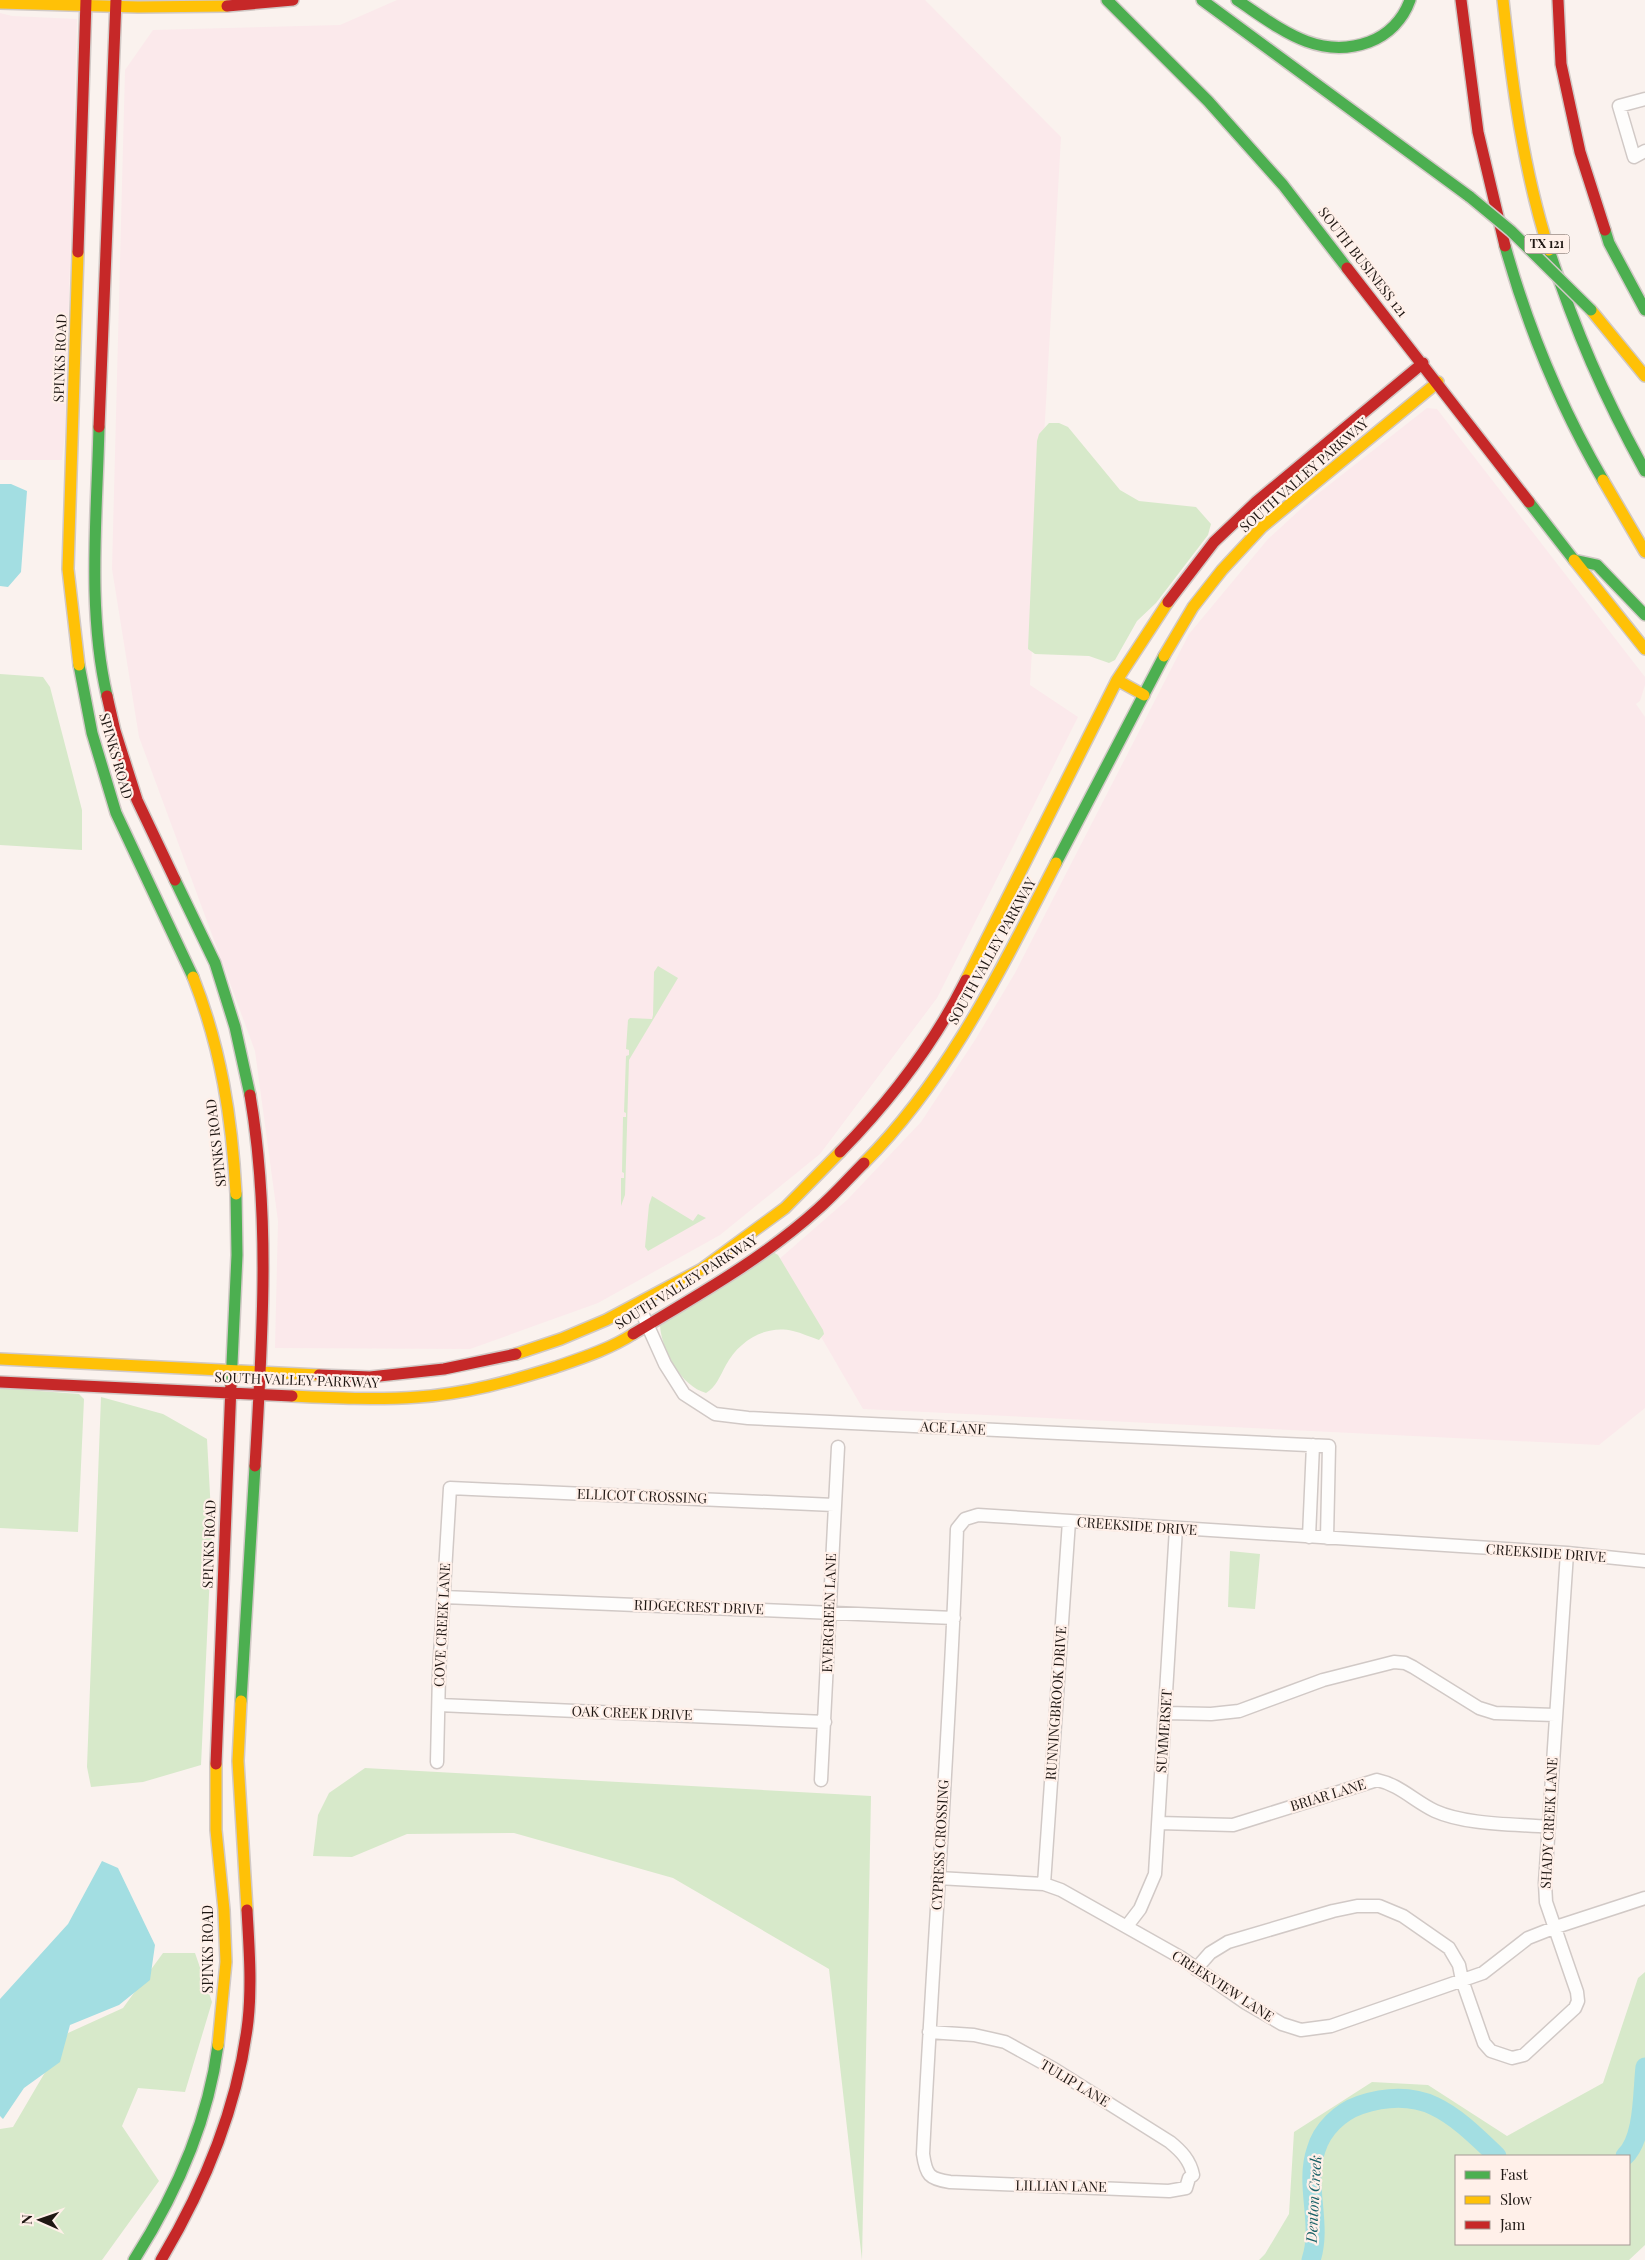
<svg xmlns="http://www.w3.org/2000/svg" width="1645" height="2260" font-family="'Playfair Display',serif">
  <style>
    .industrial { fill: #fbe9eb }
    .green { fill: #d7e9ca; fill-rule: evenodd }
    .water { fill: #a3dee2 }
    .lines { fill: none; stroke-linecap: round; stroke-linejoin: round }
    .river { stroke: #a3dee2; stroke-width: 19 }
    .street-casing { stroke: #d1c9c6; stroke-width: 15 }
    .fast-casing { stroke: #d1c9c6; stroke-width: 14 }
    .slow-casing { stroke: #d1c9c6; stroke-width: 14 }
    .jam-casing { stroke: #d1c9c6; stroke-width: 14 }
    .street { stroke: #fefdfc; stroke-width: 12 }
    .fast { stroke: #4caf50; stroke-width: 11 }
    .slow { stroke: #ffc107; stroke-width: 11 }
    .jam { stroke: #c62828; stroke-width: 11 }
    .fast-bridge-casing { stroke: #d1c9c6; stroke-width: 14; stroke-linecap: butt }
    .fast-bridge { stroke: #4caf50; stroke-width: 11 }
    .labels { text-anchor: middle; stroke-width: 4.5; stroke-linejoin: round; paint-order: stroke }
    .shield { fill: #fff0e9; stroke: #625853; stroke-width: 1 }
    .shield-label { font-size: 12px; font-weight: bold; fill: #1f1713 }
    .street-label { font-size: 14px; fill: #1f1713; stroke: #fff0e9 }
    .water-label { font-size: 15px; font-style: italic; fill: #186167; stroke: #fff0e9 }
  </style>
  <rect width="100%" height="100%" fill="#faf2ee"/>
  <!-- industrial -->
  <path class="industrial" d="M397,0H925L1061,137L1030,685L1078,717L937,998L820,1154L720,1235L598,1303L470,1349L275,1348L278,1221L255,1051L139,737L112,569L125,70L153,30L340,25Z
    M0,13L12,16L77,19L65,435L62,460H0Z
    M1427,408L1437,409L1645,677V685L1640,701L1636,704L1645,717V1408L1599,1445L863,1409L777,1261L847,1200L921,1122L975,1040L1015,973L1189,634L1268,539L1315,496Z"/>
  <!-- green -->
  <path class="green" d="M1049,423H1059L1068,427L1120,490L1139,501L1196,507L1211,524L1208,535L1156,603L1137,621L1115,660L1109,663L1089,656L1035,654L1028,649L1037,441L1039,434Z
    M0,674L43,677L50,687L82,810V850L0,845Z
    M658,966L678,978L629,1060L625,1195L621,1206V1178H624V1173L622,1172L623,1117H626V1113L624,1112L626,1056L629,1055V1050L626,1049L628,1020L630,1018L652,1019L653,1015L654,972Z
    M652,1196L693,1221L698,1214L706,1218L648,1251L645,1247L649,1205Z
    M773,1252L778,1255L823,1330L824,1334L819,1340C810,1337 802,1333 793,1331C765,1324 738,1342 726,1365C720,1376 716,1387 706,1393C681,1386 662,1351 660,1326Z
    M0,1388L79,1394L84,1399L78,1532L0,1528Z
    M101,1397L163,1414L207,1439L212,1531L201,1765L143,1782L91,1787L87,1767Z
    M1230,1551L1260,1554L1255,1609L1228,1607Z
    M365,1768L871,1796L862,2260L829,1969L673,1878L514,1833L407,1834L352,1857L313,1856L318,1815L329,1793Z
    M163,1953H195L212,2002L185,2092L138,2088L122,2126L159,2181L102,2260H0V2129L13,2127L68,2033L123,2008Z
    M1645,1972V2245L1629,2260H1259L1265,2254L1289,2214L1294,2132L1372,2082L1428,2085L1507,2136L1603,2083L1638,1978ZM1456,2156H1629V2244H1456Z"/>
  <!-- water -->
  <path class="water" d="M0,484H11L27,491L21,572L8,587L0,586Z
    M102,1861L118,1868L155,1945L150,1980L119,2005L70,2025L60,2062L24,2088L3,2119L0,2116V1999L68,1924Z"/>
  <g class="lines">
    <!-- river -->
    <path class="river" d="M1625,2156C1644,2138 1642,2092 1645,2067
      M1311,2260C1323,2225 1304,2185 1316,2150C1322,2129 1340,2112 1360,2105C1424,2084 1453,2114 1497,2156"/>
    <!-- street casing -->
    <g class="street-casing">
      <path id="street" d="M1645,99L1619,106L1634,157L1645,151
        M638,1304L665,1364L684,1394L715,1414L748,1418L1329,1446L1327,1538
        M1309,1537L1313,1445
        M444,1597L954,1618
        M439,1705L825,1722
        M1166,1713L1211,1714L1239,1711L1323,1680L1394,1662L1405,1663L1413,1667L1479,1708L1495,1713L1555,1715
        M437,1762L439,1673L450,1488L834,1505
        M821,1780L838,1447
        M1159,1823L1233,1825L1377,1780C1400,1785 1414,1801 1435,1811C1466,1825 1515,1824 1549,1827
        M938,1878L1044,1884L1061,1890L1180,1957L1246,2003L1282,2024L1301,2030L1331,2026L1483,1973L1528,1938L1556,1927L1645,1898
        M1044,1884L1069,1521
        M1127,1926L1140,1909L1155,1874L1176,1528
        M1196,1969L1210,1953L1228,1942L1333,1911L1357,1906H1379L1403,1916L1449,1948L1459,1965L1462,1980L1484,2043L1491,2051L1512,2058L1524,2055L1575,2008L1578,2001L1577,1992L1546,1902L1545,1883L1567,1553
        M929,2032L974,2035L1005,2042L1054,2069L1170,2142C1181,2151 1190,2160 1193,2175L1189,2178L1186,2188L1169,2191L950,2182C929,2179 926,2175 923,2154C933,1946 950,1737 957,1529L965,1519L978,1515L1567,1553L1645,1561"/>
    </g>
    <!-- fast casing -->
    <g class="fast-casing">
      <path id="fast" d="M1107,0L1208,101L1283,185L1347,268
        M1202,0L1470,197
        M1237,0C1278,27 1317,61 1369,42C1388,35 1403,20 1410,0
        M1605,230L1609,243L1645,310
        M1505,246C1528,328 1560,406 1603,480
        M1549,250C1575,330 1604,397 1645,471
        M99,427C97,515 87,610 107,696
        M1529,502L1574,560
        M1574,560L1597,565L1645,615
        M79,665L92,733L116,813L193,977
        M1056,863L1164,656
        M175,880L215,963L235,1027L250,1095
        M231,1385L237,1255L236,1194
        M241,1701L255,1466
        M134,2260C176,2194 208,2123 218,2045"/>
    </g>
    <!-- slow casing -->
    <g class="slow-casing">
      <path id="slow" d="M1503,0C1512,84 1523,169 1549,250
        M0,3L138,7L227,6
        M78,252L68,569L79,665
        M1591,310L1645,376
        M1603,480L1645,552
        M1574,560L1645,649
        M1164,656L1193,607L1222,570L1262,527L1438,382
        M1117,680L1144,695
        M193,977C221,1048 232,1118 236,1194
        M966,980L1117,680L1168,602
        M864,1163C949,1078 1001,969 1056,863
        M516,1354L561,1339L606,1320L702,1269L785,1208L840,1152
        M0,1359L319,1375
        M292,1396C334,1398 376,1400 418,1397C465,1394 512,1381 556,1367C582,1358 610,1349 633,1334
        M241,1701L238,1761L247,1910
        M216,1764V1830L224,1910L226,1962L218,2045"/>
    </g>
    <!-- jam casing -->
    <g class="jam-casing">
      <path id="jam" d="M1461,0L1478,132L1505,246
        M1558,0L1561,64L1580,152L1605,230
        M227,6L293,0
        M78,252L86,0
        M1347,268L1529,502
        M99,427L116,0
        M1168,602L1214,542L1256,502L1423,363
        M107,696L115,731L137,800L175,880
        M250,1095C271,1218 262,1343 255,1466
        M840,1152C890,1101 934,1044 966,980
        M633,1334C696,1296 763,1259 818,1209C834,1195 848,1179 864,1163
        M319,1375L370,1377L444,1369L516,1354
        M0,1382L292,1396
        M216,1764L231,1385
        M161,2260C205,2186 238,2107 248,2021C252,1984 249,1947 247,1910"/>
    </g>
    <!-- street -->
    <use href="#street" class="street"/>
    <!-- fast -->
    <use href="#fast" class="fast"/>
    <!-- slow -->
    <use href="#slow" class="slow"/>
    <!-- jam -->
    <use href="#jam" class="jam"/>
    <!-- fast-bridge casing -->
    <g class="fast-bridge-casing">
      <path id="fast-bridge" d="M1470,197L1511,231L1591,310"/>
    </g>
    <!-- fast-bridge -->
    <use href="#fast-bridge" class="fast-bridge"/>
  </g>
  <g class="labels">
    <!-- shield labels -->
    <rect class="shield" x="1524.5" y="234.5" width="45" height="19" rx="4"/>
    <g class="shield-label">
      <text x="1547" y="248">TX 121</text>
    </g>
    <!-- street labels -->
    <g class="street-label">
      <text transform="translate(1363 262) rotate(52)" y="5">SOUTH BUSINESS 121</text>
      <text transform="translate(60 358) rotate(-88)" y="5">SPINKS ROAD</text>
      <text transform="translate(1304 475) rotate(-41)" y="5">SOUTH VALLEY PARKWAY</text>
      <text transform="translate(116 756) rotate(74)" y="5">SPINKS ROAD</text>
      <text transform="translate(992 951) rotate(-61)" y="5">SOUTH VALLEY PARKWAY</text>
      <text transform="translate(216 1143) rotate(-97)" y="5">SPINKS ROAD</text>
      <text transform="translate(686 1282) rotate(-32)" y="5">SOUTH VALLEY PARKWAY</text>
      <text transform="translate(297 1380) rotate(2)" y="5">SOUTH VALLEY PARKWAY</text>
      <text transform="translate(953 1428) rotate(3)" y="5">ACE LANE</text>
      <text transform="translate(642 1496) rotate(2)" y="5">ELLICOT CROSSING</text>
      <text transform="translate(1137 1526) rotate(4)" y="5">CREEKSIDE DRIVE</text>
      <text transform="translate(209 1544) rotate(-88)" y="5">SPINKS ROAD</text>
      <text transform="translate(1546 1553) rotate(4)" y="5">CREEKSIDE DRIVE</text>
      <text transform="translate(699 1607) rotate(2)" y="5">RIDGECREST DRIVE</text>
      <text transform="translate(829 1613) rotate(-88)" y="5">EVERGREEN LANE</text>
      <text transform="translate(442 1625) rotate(-87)" y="5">COVE CREEK LANE</text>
      <text transform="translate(1056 1703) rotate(-86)" y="5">RUNNINGBROOK DRIVE</text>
      <text transform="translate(632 1713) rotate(2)" y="5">OAK CREEK DRIVE</text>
      <text transform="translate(1164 1731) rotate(-86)" y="5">SUMMERSET</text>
      <text transform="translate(1328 1795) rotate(-17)" y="5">BRIAR LANE</text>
      <text transform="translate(1549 1823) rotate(-87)" y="5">SHADY CREEK LANE</text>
      <text transform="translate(940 1845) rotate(-87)" y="5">CYPRESS CROSSING</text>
      <text transform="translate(208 1949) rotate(-90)" y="5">SPINKS ROAD</text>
      <text transform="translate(1223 1986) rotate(33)" y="5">CREEKVIEW LANE</text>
      <text transform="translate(1075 2083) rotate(31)" y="5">TULIP LANE</text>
      <text transform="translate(1061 2186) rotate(1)" y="5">LILLIAN LANE</text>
    </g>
    <!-- water labels -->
    <g class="water-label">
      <text transform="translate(1314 2199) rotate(-87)" y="5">Denton Creek</text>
    </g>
  </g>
  <!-- legend -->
  <rect x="1455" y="2155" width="175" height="90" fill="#fff0e9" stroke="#a59993"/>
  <rect x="1465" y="2171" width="25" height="8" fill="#4caf50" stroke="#a59993"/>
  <text x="1500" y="2180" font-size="15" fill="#1f1713">Fast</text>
  <rect x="1465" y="2196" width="25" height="8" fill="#ffc107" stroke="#a59993"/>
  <text x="1500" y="2205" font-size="15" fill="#1f1713">Slow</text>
  <rect x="1465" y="2221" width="25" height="8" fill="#c62828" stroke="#a59993"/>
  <text x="1500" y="2230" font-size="15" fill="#1f1713">Jam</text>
  <!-- north arrow -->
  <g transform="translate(40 2220) rotate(272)" stroke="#fff0e9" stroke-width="4" paint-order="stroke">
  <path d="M0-4L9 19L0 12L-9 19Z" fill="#1f1713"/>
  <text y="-8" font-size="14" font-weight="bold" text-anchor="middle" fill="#1f1713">N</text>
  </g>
</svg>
